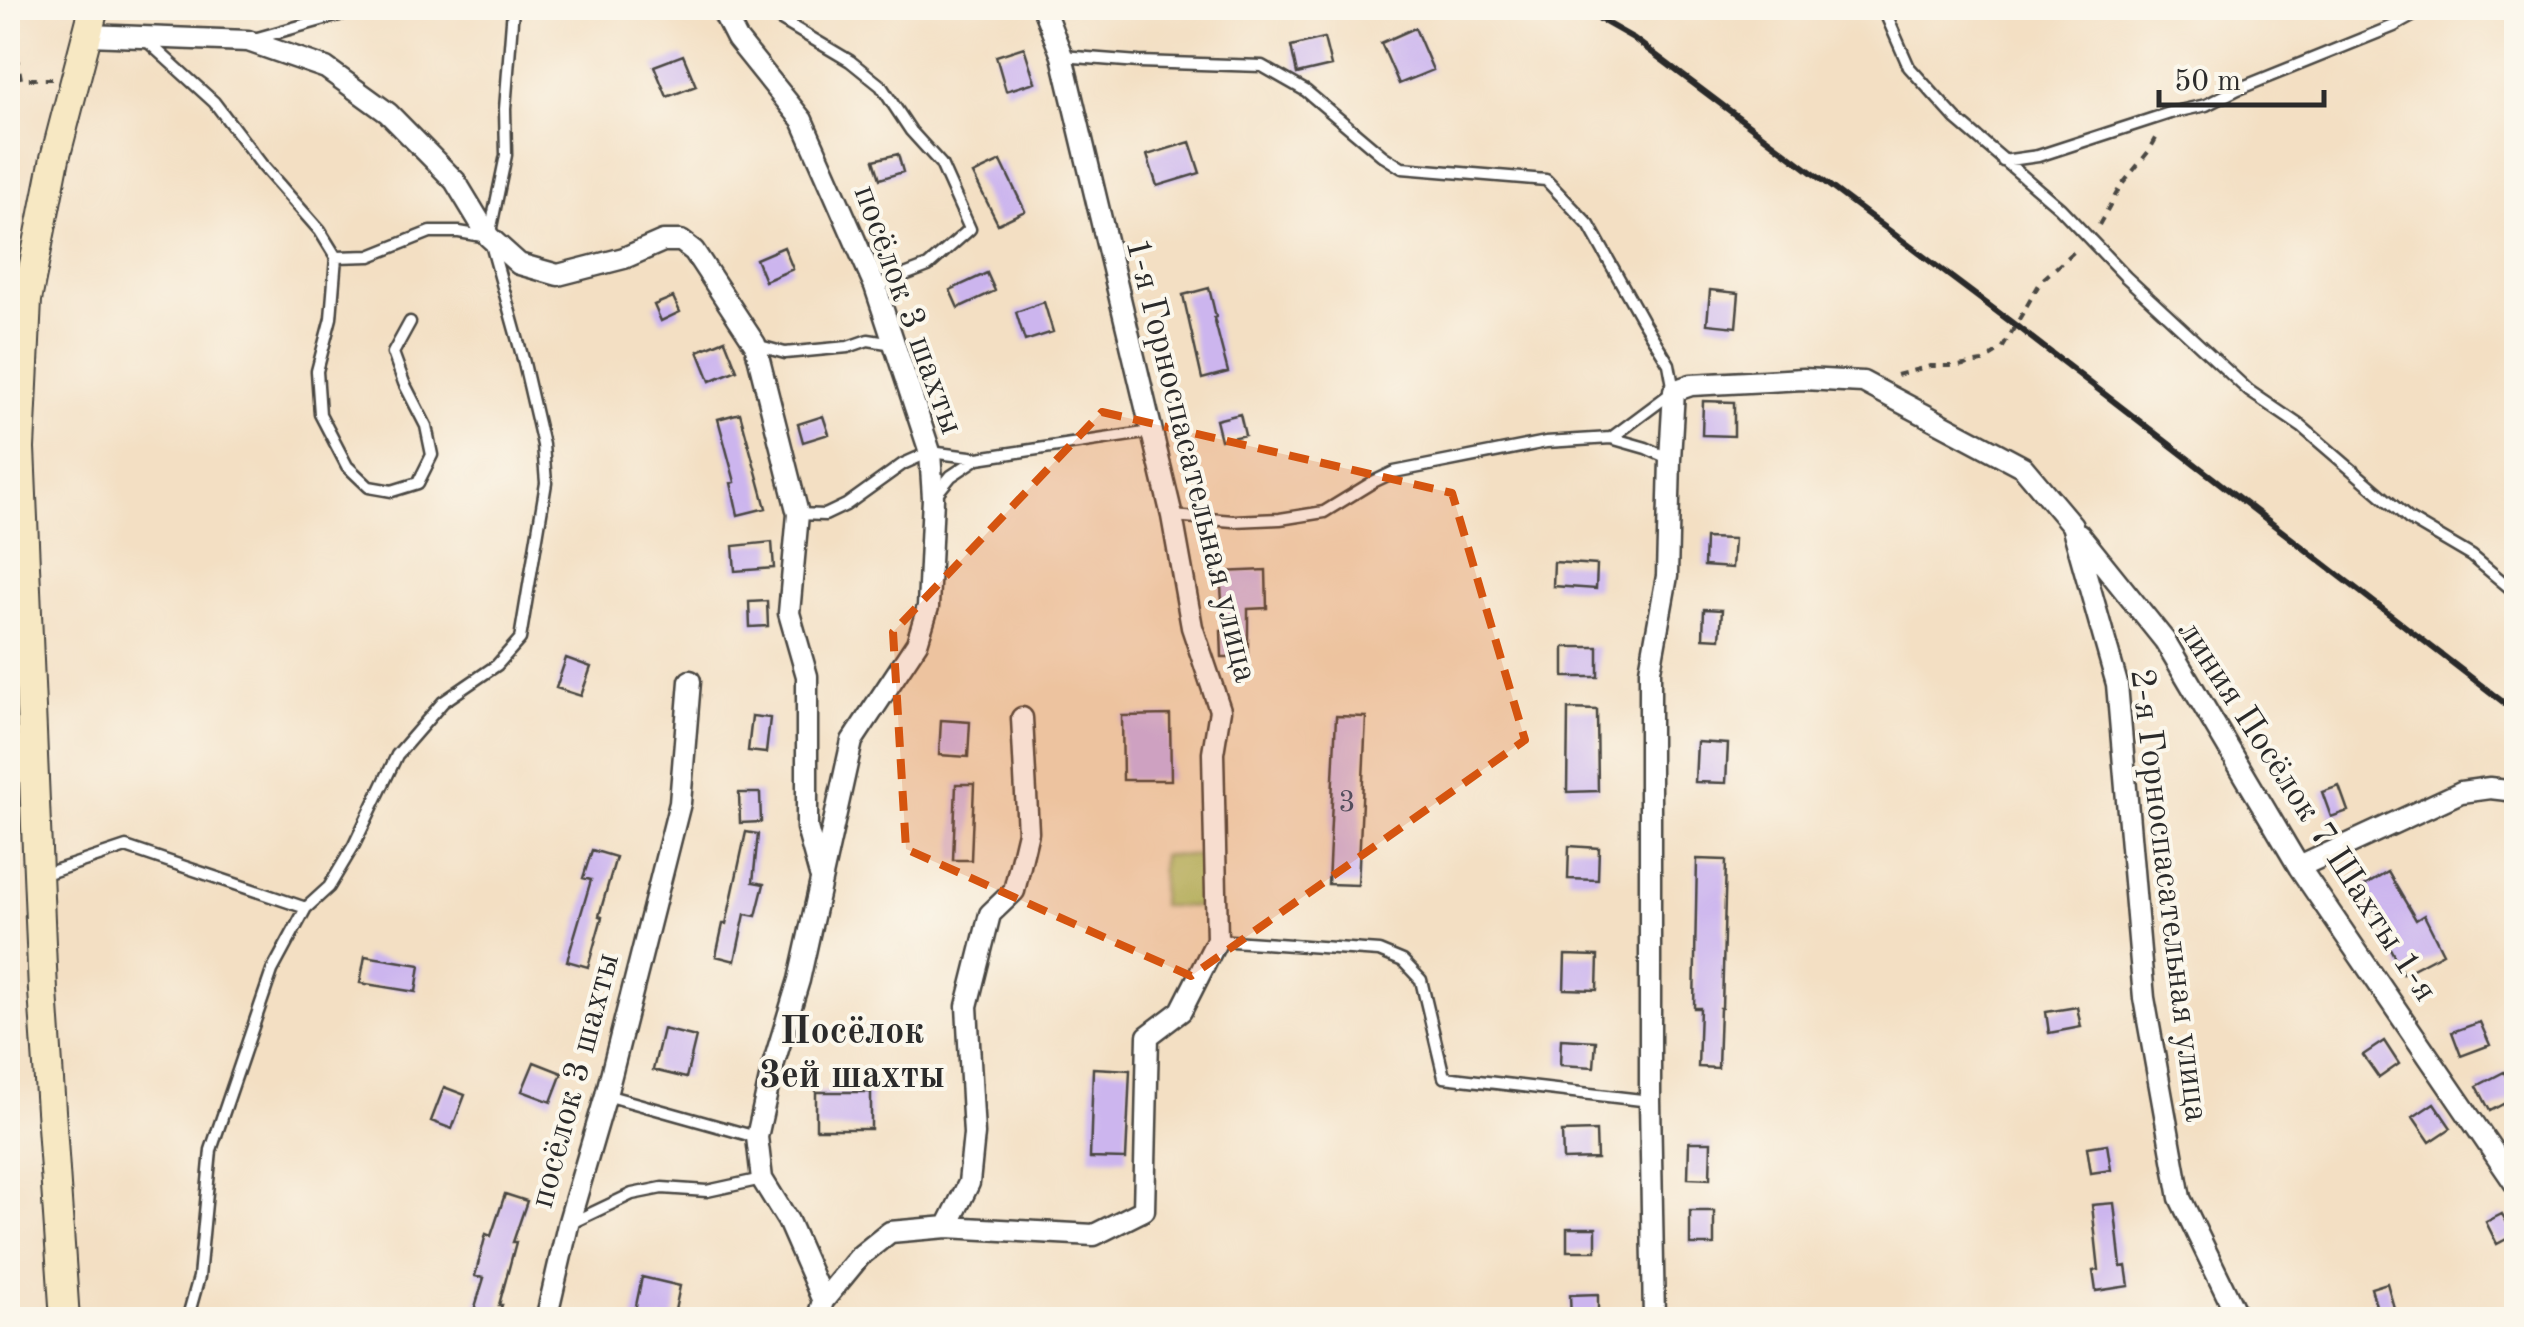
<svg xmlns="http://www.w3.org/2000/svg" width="2524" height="1327" font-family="'Old Standard TT',serif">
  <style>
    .green { fill: #a7c46b; stroke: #69784b; stroke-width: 2.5 }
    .building { fill: #ccb5ee }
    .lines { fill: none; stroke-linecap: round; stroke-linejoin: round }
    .service-casing { stroke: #494642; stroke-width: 15 }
    .minor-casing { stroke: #494642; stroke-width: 25 }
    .secondary-casing { stroke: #494642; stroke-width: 32 }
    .path { stroke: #494642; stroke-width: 4; stroke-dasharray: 8 8; stroke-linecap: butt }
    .service { stroke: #fff; stroke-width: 10 }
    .minor { stroke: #fff; stroke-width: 20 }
    .secondary { stroke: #f7e8c3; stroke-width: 28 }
    .rail { stroke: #2b2b2b; stroke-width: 6 }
    .marked { fill: #d5540f; fill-opacity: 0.2; stroke: #d5540f; stroke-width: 8; stroke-dasharray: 20 12; stroke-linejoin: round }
    .labels { text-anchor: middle; stroke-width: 8; stroke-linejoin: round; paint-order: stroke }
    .number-label { font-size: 30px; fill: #534e5c }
    .street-label { font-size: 35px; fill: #2b2b2b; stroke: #fbf7ec }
    .neighbourhood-label { font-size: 38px; font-weight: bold; fill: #2b2b2b; stroke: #fbf7ec }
  </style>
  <rect width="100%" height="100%" fill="#fbf7ec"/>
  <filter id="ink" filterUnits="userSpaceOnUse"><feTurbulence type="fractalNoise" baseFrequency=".01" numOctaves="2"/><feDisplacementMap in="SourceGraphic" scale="20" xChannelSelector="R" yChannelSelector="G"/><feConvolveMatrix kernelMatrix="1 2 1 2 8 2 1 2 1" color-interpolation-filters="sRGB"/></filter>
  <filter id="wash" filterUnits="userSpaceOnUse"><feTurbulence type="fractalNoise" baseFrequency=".0048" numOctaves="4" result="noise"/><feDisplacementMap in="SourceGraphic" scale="40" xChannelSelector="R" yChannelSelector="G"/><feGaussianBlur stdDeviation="2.25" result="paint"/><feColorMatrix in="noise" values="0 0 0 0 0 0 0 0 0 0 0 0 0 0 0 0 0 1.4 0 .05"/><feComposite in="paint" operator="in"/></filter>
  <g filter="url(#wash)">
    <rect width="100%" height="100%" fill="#f3dfc3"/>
    <!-- green -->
    <path class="green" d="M1162,855L1203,856L1202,907L1161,906Z"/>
    <g id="blocks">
      <!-- building -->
      <path class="building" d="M1415,28L1433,70L1399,84L1381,43Z
        M1324,38L1331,66L1297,74L1291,46Z
        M1024,47L1035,82L1006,91L996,56Z
        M683,55L696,86L667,97L654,66Z
        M1190,142L1200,173L1157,186L1147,155Z
        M898,154L903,172L880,179L874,160Z
        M1001,161L1025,211L998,224L973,174Z
        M784,247L793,269L765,281L756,259Z
        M987,273L995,291L958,308L950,290Z
        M1209,288L1216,317L1214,318L1228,372L1202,379L1183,295Z
        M1710,290L1739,293L1736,327L1707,324Z
        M673,297L680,312L661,321L654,305Z
        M1044,302L1053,332L1025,341L1016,312Z
        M725,340L737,370L710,381L698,351Z
        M1703,401L1734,402V436L1702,435Z
        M740,413L766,508L738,515L731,483L735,482L718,419Z
        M1240,414L1245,435L1221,440L1216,420Z
        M823,416L829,434L803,442L798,424Z
        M1705,538L1734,539L1732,568L1704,566Z
        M772,542L774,568L735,571L733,546Z
        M1554,562L1597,565L1596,589L1553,586Z
        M1266,570L1267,608L1248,609V657H1222L1221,631H1224L1220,572Z
        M767,601L768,626L750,627L749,602Z
        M1704,609L1722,610L1720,639L1703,638Z
        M1564,647H1598V677H1564Z
        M566,658L591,667L581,696L556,688Z
        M1568,709L1597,710L1598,791L1567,792Z
        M1170,715L1171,780H1123L1122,716Z
        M752,716L770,718L766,753L748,751Z
        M1336,716L1366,717L1358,885L1328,884Z
        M941,720L970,722L968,757L939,755Z
        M1697,742L1728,744L1726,783L1695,782Z
        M956,784H974L971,860H953Z
        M2339,786L2348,811L2331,817L2322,792Z
        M739,793H760L761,822L740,823Z
        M746,832L758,834L753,882L764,884L756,916L745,914L735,961L716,956L723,924H726Z
        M1569,846L1599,848L1598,880L1568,879Z
        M592,850L616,857L599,916L602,917L588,967L567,961L591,880L583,878Z
        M1697,859L1726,860L1722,1008H1720L1718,1068L1698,1067L1700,1008H1694Z
        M2388,872L2416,920L2424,915L2443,953L2403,974L2384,936L2388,934L2361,888Z
        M1565,955L1598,956L1597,990L1564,989Z
        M365,956L420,965L416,992L360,983Z
        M2077,1007L2081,1027L2049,1033L2046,1012Z
        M2480,1022L2490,1045L2461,1056L2452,1032Z
        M663,1029L696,1037L686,1078L653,1070Z
        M1561,1039L1596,1041L1594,1067L1560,1065Z
        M2384,1041L2399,1064L2379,1078L2363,1055Z
        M534,1062L562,1073L551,1102L522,1091Z
        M1093,1068L1130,1070L1126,1159L1090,1158Z
        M2504,1072L2516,1097L2490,1111L2477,1086Z
        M444,1087L465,1095L452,1129L431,1121Z
        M816,1092H871V1129H816Z
        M2434,1103L2451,1128L2430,1142L2413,1117Z
        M1596,1131L1597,1159L1563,1160L1562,1132Z
        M1689,1142H1711L1710,1179L1688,1178Z
        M2107,1144L2111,1170L2091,1173L2087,1147Z
        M505,1194L527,1201L513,1242H516L499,1305H502L497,1320H471L484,1278L475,1276L486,1234L491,1236Z
        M2114,1203L2121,1267L2126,1266L2129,1286L2096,1291L2093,1271L2099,1270L2092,1205Z
        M1690,1211H1714V1245H1690Z
        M2502,1214L2514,1235L2497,1244L2486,1222Z
        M1567,1228H1596V1251H1567Z
        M642,1277L680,1286L673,1320H633Z
        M2387,1283L2396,1315L2380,1319L2371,1288Z
        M1598,1294V1320H1571L1570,1295Z"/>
    </g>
  </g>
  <g filter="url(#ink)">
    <use href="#blocks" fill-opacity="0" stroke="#494642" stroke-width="2.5"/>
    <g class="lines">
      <!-- service casing -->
      <g class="service-casing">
        <path id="service" d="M761,8L850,61L881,86L911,131L941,164L970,229L928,266L876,286
          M1883,8L1909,67L1956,119L2060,208L2126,277L2249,391L2302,427L2409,519L2472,556L2516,593
          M254,39L364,8
          M147,41L214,102L262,165L320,231L336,257L331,318L317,371L320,414L347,466L369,487L392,491L418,483L432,455L426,426L404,383L393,353L410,322
          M1062,56L1139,62L1262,66L1306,91L1383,156L1402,168L1546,180L1589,225L1642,320L1669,364L1674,391L1611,438L1546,442L1394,472L1373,482L1324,512L1280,519L1233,521L1173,516
          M2003,161L2038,156L2170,113L2206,105L2238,89L2394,26L2427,8
          M336,257L370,256L430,232H459L488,237
          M756,345L785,353L848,347L868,340L894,344
          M1611,438L1646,448L1670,459
          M934,497L951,476L978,458L1151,432
          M798,514L825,515L846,505L903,464L930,452L978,458
          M42,875L126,847L306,908
          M1217,940L1379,951L1403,961L1421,980L1444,1077L1650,1101
          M606,1095L756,1137
          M569,1224L632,1194L662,1188L707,1191L762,1179
          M187,1320L199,1277L211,1150L272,971L306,908L329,887L354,845L397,755L443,702L497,665L520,639L546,483L543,445L523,359L489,237L506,155L505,109L513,8"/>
      </g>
      <!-- minor casing -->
      <g class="minor-casing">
        <path id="minor" d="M721,8L737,39L802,120L875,286L930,452L933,498L928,607L917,643L852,741L799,980L772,1069L757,1137L762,1179L788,1221L823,1301
          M88,35L248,41L326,68L388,113L455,181L489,237L519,264L558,275L624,258L663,241H681L694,251L755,344L798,514L789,613L807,676V828L820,875
          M2079,534L2165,641L2299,867L2516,1185
          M2299,867L2461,792L2490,788L2516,791
          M947,1227L969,1183L974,1134L967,1006L990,914L1014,891L1028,832L1022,718
          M546,1320L568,1225L606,1095L680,803L690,681
          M817,1320L823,1301L860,1256L890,1232L947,1227L1094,1235L1144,1210L1148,1036L1181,1011L1217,940L1213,753L1220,710L1192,627L1172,516L1062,56L1043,8
          M1654,1320L1650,1101V670L1667,576L1670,459L1674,391L1691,385L1803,379L1863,382L2023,467L2072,525L2117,684L2144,998L2180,1198L2239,1320"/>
      </g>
      <!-- secondary casing -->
      <g class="secondary-casing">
        <path id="secondary" d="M65,1320L43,991L20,448L27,300L55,158L94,8"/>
      </g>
      <!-- path -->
      <path class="path" d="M8,8L21,79H52
        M8,79H21
        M2099,225L2120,187L2149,151L2159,133
        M1897,375L1930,366H1958L1982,362L2002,349L2041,281L2076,250"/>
      <!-- service -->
      <use href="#service" class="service"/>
      <!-- minor -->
      <use href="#minor" class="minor"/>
      <!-- secondary -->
      <use href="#secondary" class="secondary"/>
      <!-- rail -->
      <path class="rail" d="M1580,8L1633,38L2015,325L2516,712"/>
    </g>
  </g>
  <!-- marked area -->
  <path class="marked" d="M1102,412L1452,493L1525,740L1191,976L906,849L893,632Z"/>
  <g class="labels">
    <!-- number labels -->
    <g class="number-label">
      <text x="1347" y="811">3</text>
    </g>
    <!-- street labels -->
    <g class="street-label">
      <text transform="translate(910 309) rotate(70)" y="12">посёлок 3 шахты</text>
      <text transform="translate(1193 460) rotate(76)" y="12">1-я Горноспасательная улица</text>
      <text transform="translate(2309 810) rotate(57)" y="12">линия Посёлок 7 Шахты 1-я</text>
      <text transform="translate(2171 895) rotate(83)" y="12">2-я Горноспасательная улица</text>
      <text transform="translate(573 1080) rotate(-75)" y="12">посёлок 3 шахты</text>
    </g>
    <!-- neighbourhood labels -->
    <g class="neighbourhood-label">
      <text x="852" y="1043">Посёлок<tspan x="852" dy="44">3ей шахты</tspan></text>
    </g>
  </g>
  <!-- margin -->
  <rect width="2524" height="1327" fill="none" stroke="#fbf7ec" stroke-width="40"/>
  <!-- scale -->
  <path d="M2159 90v15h165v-15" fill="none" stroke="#2b2b2b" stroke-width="5"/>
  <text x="2174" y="90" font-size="30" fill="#2b2b2b" stroke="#fbf7ec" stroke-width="8" paint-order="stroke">50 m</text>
</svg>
